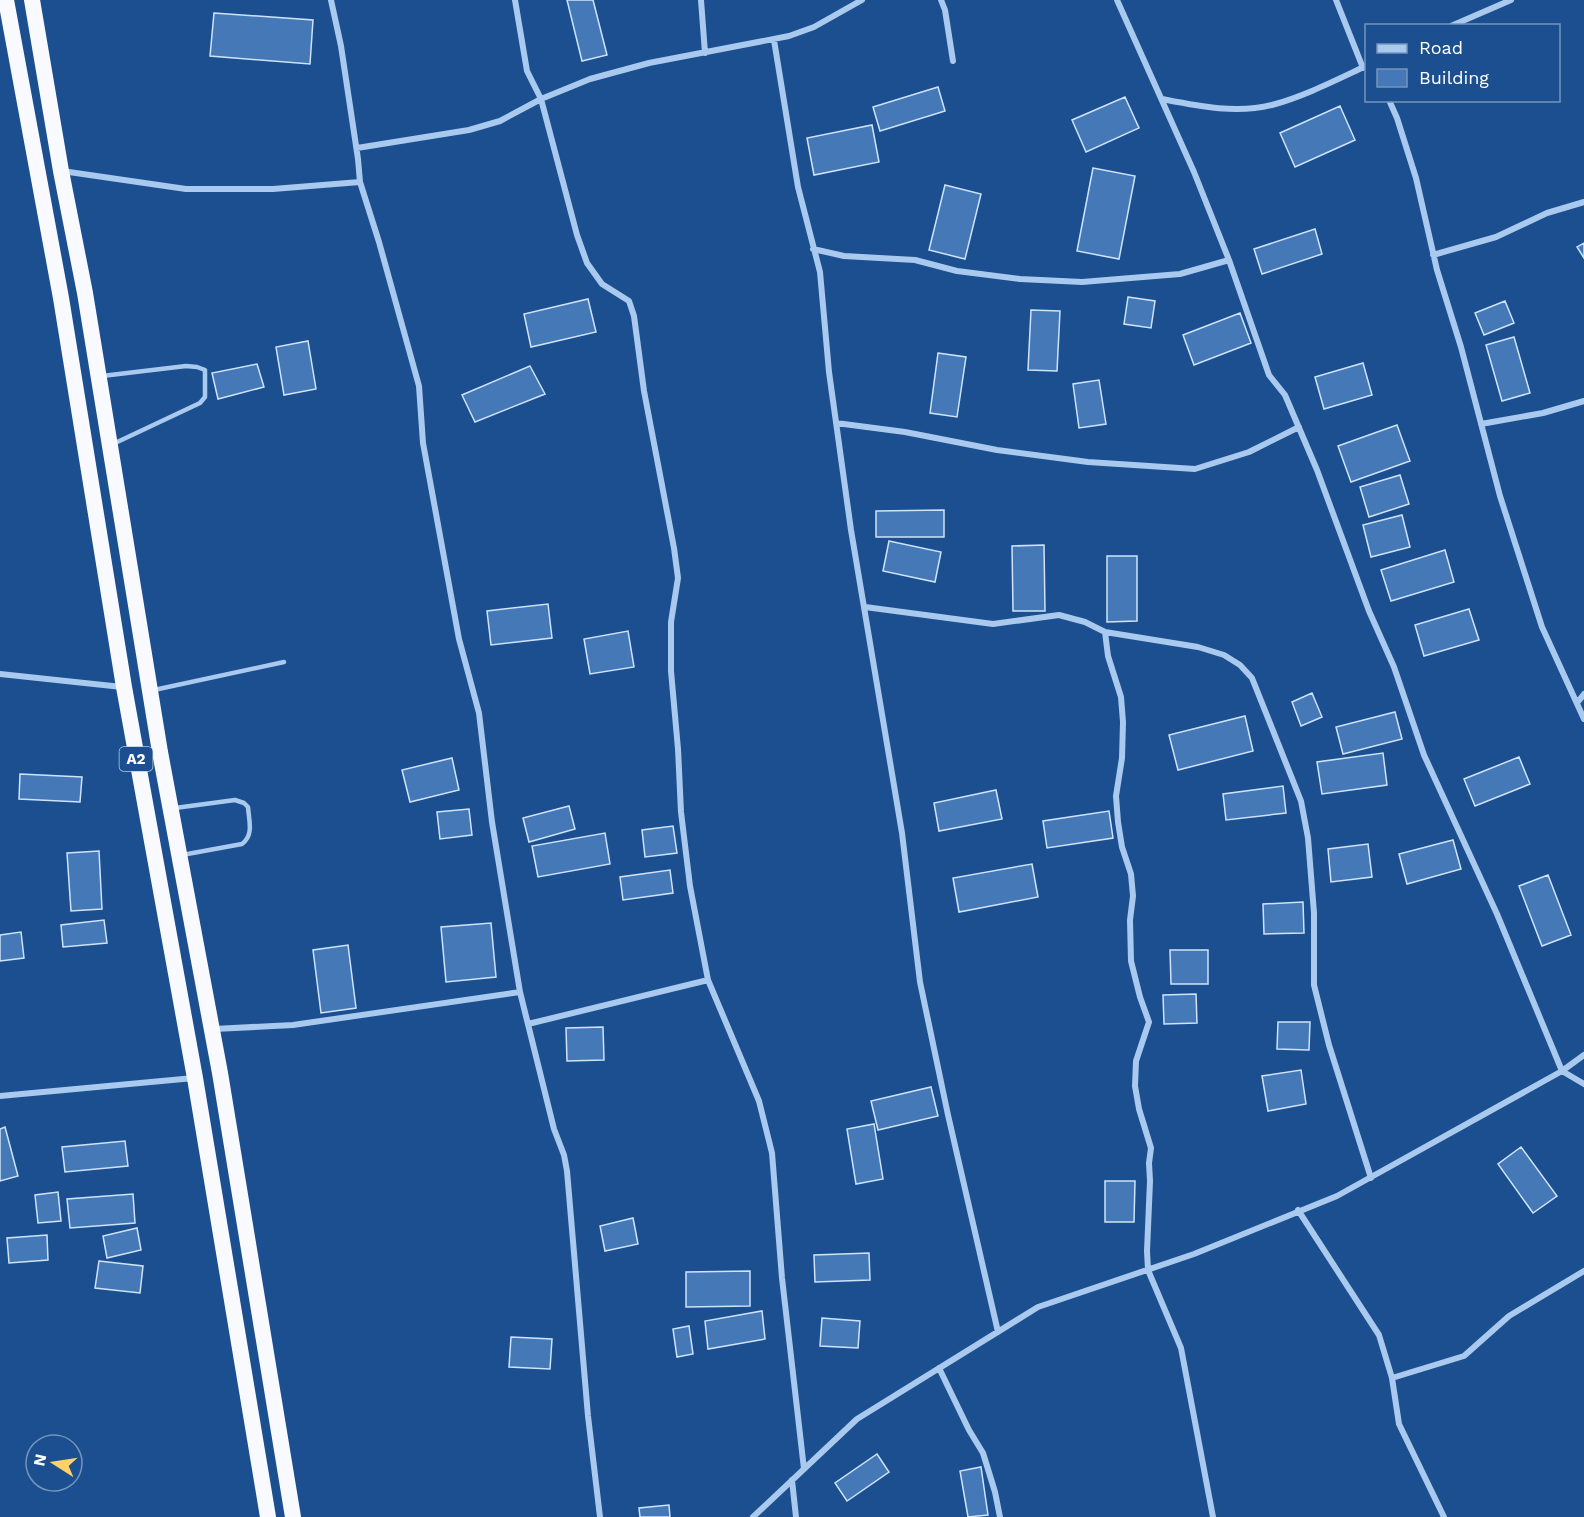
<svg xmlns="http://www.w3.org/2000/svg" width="1584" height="1517" font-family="'Work Sans',sans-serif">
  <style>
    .building { fill: #4478b7; stroke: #cfe3fa; stroke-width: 1.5 }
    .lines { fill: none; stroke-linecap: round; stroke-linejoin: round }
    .service { stroke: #a9c9ee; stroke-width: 4.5 }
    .minor { stroke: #a9c9ee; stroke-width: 6 }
    .trunk { stroke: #f8faff; stroke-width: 16 }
    .labels { text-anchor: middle; stroke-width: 5; stroke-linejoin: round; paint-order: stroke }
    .shield { fill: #1b4f8f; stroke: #bbcadd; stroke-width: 1.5 }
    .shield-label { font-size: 15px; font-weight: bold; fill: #fff }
  </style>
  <rect width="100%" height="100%" fill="#1b4f8f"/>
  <!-- building -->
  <path class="building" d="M567,0H593L607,55L582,61Z
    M214,13L313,20L310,64L210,56Z
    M938,87L945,111L880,131L873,107Z
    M1125,97L1139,128L1086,152L1072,120Z
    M1340,106L1355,140L1295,167L1280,133Z
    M872,125L879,162L814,175L807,138Z
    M1093,168L1135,176L1119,259L1077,251Z
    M945,185L981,194L965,259L929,250Z
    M1315,229L1322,254L1262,274L1254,249Z
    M1584,243V258L1577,247Z
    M1128,297L1155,301L1151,328L1124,324Z
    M588,299L596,332L531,347L524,314Z
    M1505,301L1514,323L1484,335L1475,313Z
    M1031,310L1060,311L1057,371L1028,370Z
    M1240,313L1251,343L1194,365L1183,335Z
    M1514,337L1530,393L1502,401L1486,345Z
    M308,341L316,389L284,395L276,347Z
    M938,353L966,357L957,417L930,413Z
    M1363,363L1372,395L1324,409L1315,377Z
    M257,364L264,387L218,399L212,373Z
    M530,366L545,394L475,422L462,395Z
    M1099,380L1106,424L1079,428L1073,384Z
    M1397,425L1410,461L1351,482L1338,446Z
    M1400,475L1409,504L1369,517L1360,487Z
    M944,510V537H876V511Z
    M1402,515L1410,547L1371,557L1363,525Z
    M889,541L941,552L935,582L883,571Z
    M1044,545L1045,611H1013L1012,546Z
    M1445,550L1454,582L1391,601L1381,570Z
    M1107,556H1137V621L1107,622Z
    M548,604L552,638L491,645L487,611Z
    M1469,609L1479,640L1424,656L1415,625Z
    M628,631L634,667L590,674L584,639Z
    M1312,693L1322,717L1301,726L1292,702Z
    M1395,712L1402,739L1343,754L1336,727Z
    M1245,716L1253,751L1178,770L1169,735Z
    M1383,753L1387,785L1322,794L1317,762Z
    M1519,757L1530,784L1475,806L1464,779Z
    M452,758L459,790L410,802L402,770Z
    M20,774L82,777L80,802L19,799Z
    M1283,786L1286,813L1226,820L1223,794Z
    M996,790L1002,819L939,831L934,803Z
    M569,806L575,829L529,842L523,818Z
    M469,809L472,835L440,839L437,812Z
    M1109,811L1113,838L1047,848L1043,821Z
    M673,826L677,853L645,857L642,830Z
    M605,833L610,864L538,877L532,846Z
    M1453,840L1461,869L1407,884L1399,854Z
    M1368,844L1372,877L1331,882L1328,849Z
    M99,851L102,909L71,911L67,853Z
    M1032,864L1038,897L959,912L953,878Z
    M670,870L673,893L623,900L620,877Z
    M1548,875L1571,935L1542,946L1519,886Z
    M1303,902L1304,933L1264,934L1263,904Z
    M104,920L107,943L63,947L61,925Z
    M491,923L496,977L446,982L441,927Z
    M21,932L24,958L0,961V935Z
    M348,945L356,1008L321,1013L313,950Z
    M1170,950H1208V984H1171Z
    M1196,994L1197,1023L1164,1024L1163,995Z
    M1278,1022H1310L1309,1050L1277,1049Z
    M603,1027L604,1060L567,1061L566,1028Z
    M1301,1070L1306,1104L1268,1111L1262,1076Z
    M931,1087L938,1116L878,1130L871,1101Z
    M874,1124L883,1179L856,1184L847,1129Z
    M5,1127L18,1176L0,1181V1129Z
    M125,1141L128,1166L65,1172L62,1147Z
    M1521,1147L1557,1196L1533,1213L1498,1164Z
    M1105,1181H1135L1134,1222H1105Z
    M58,1192L61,1221L38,1223L35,1195Z
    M133,1194L135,1223L70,1228L67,1199Z
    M633,1218L638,1244L605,1251L600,1226Z
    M137,1228L141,1250L107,1258L103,1236Z
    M47,1235L48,1260L9,1263L7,1238Z
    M869,1253L870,1280L815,1282L814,1255Z
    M99,1261L143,1266L140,1293L95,1288Z
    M750,1271V1306L686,1307V1272Z
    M762,1311L765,1339L708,1349L705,1321Z
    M822,1318L860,1321L858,1348L820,1346Z
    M689,1326L693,1354L677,1357L673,1329Z
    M511,1337L552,1339L550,1369L509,1367Z
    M877,1454L889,1472L847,1501L835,1483Z
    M981,1467L988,1515L968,1517L960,1471Z
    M669,1505L670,1517H640L639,1508Z"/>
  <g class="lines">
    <!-- service -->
    <path class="service" d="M102,376L186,366L197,367L205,370V397L200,403L113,444
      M154,690L284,662
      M175,808L235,800L244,803L248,807C249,821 254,835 242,844L182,855"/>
    <!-- minor -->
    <path class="minor" d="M331,0L341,46L358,159L360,182L379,242L419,386L423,443L459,639L479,713L492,822L520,992L554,1129L564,1155L567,1171L588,1416L600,1517
      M515,0L527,71L541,99L577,235L587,263L602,284L629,301L634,316L644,391L674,548L678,578L671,622V671L678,749L681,812L690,886L708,980L759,1101L772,1153L782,1278L804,1469
      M701,0L705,53
      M941,0L945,10L953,61
      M1117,0L1194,172L1229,260L1269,375L1285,395L1317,470L1369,611L1394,667L1424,755L1497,914L1562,1071L1584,1084
      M1336,0L1363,68
      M1451,26L1511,0
      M774,40L798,187L820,272L829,372L851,530L902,833L920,982L948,1115L998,1332
      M1162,99C1198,106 1236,114 1272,105C1305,96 1336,80 1366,66
      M1389,100L1397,118L1416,178L1437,270L1461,347L1500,496L1542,627L1584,719
      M357,148L469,130L500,121L541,99L590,79L649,63L789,36L814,27L862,0
      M62,171L186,189H273L360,182
      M813,249L844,256L915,260L957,271L1020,279L1082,282L1180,274L1229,260
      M1433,255L1496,237L1547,213L1584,202
      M836,423L905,432L997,450L1088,462L1195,469L1249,452L1299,427
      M1481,424L1543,413L1584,401
      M865,607L993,624L1059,615L1085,622L1105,632L1198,647L1224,655L1240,665L1252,678L1301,801L1308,838L1314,913V985L1329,1045L1371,1178
      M1105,632L1108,656L1121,697L1123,722L1122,758L1116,796L1118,822L1122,847L1131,874L1133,896L1130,920L1131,961L1140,997L1149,1022L1136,1061L1135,1086L1139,1109L1151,1148L1149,1163L1150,1181L1147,1251L1148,1270L1181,1348L1213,1517
      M0,674L122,687
      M1577,703L1584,694
      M528,1024L708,980
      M214,1029L293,1025L520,992
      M0,1096L194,1078
      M1298,1210L1379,1335L1392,1378L1399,1424L1444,1517
      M939,1368L969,1430L983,1453L995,1492L1000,1517
      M1392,1378L1464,1356L1509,1316L1584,1271
      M792,1480L796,1517
      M753,1517L857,1419L1038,1307L1194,1254L1337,1196L1562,1071L1584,1055"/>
    <!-- trunk -->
    <path class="trunk" d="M6,0L61,298L124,687L195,1078L268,1517
      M32,0L61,171L85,293L160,752L220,1073L293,1517"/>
  </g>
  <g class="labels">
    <!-- shield labels -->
    <rect class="shield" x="119.5" y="747" width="33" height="24" rx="4.5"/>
    <g class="shield-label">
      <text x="136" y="764">A2</text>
    </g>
  </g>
  <!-- legend -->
  <rect x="1365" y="24" width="195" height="78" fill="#1b4f8f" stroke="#7695bc" stroke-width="1.5"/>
  <rect x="1377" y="44" width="30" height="9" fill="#a9c9ee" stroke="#7695bc" stroke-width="1.5"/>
  <text x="1419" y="54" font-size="18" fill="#ffffff">Road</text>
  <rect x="1377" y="69" width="30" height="18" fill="#4478b7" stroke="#7695bc" stroke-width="1.5"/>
  <text x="1419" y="84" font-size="18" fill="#ffffff">Building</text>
  <!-- north arrow -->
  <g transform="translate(54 1463) rotate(282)"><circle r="28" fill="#1b4f8f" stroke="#7695bc" stroke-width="1.5"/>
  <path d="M0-4.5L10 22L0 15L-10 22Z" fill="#ffd166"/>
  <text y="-9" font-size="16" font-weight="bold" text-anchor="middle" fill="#ffffff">N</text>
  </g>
</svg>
